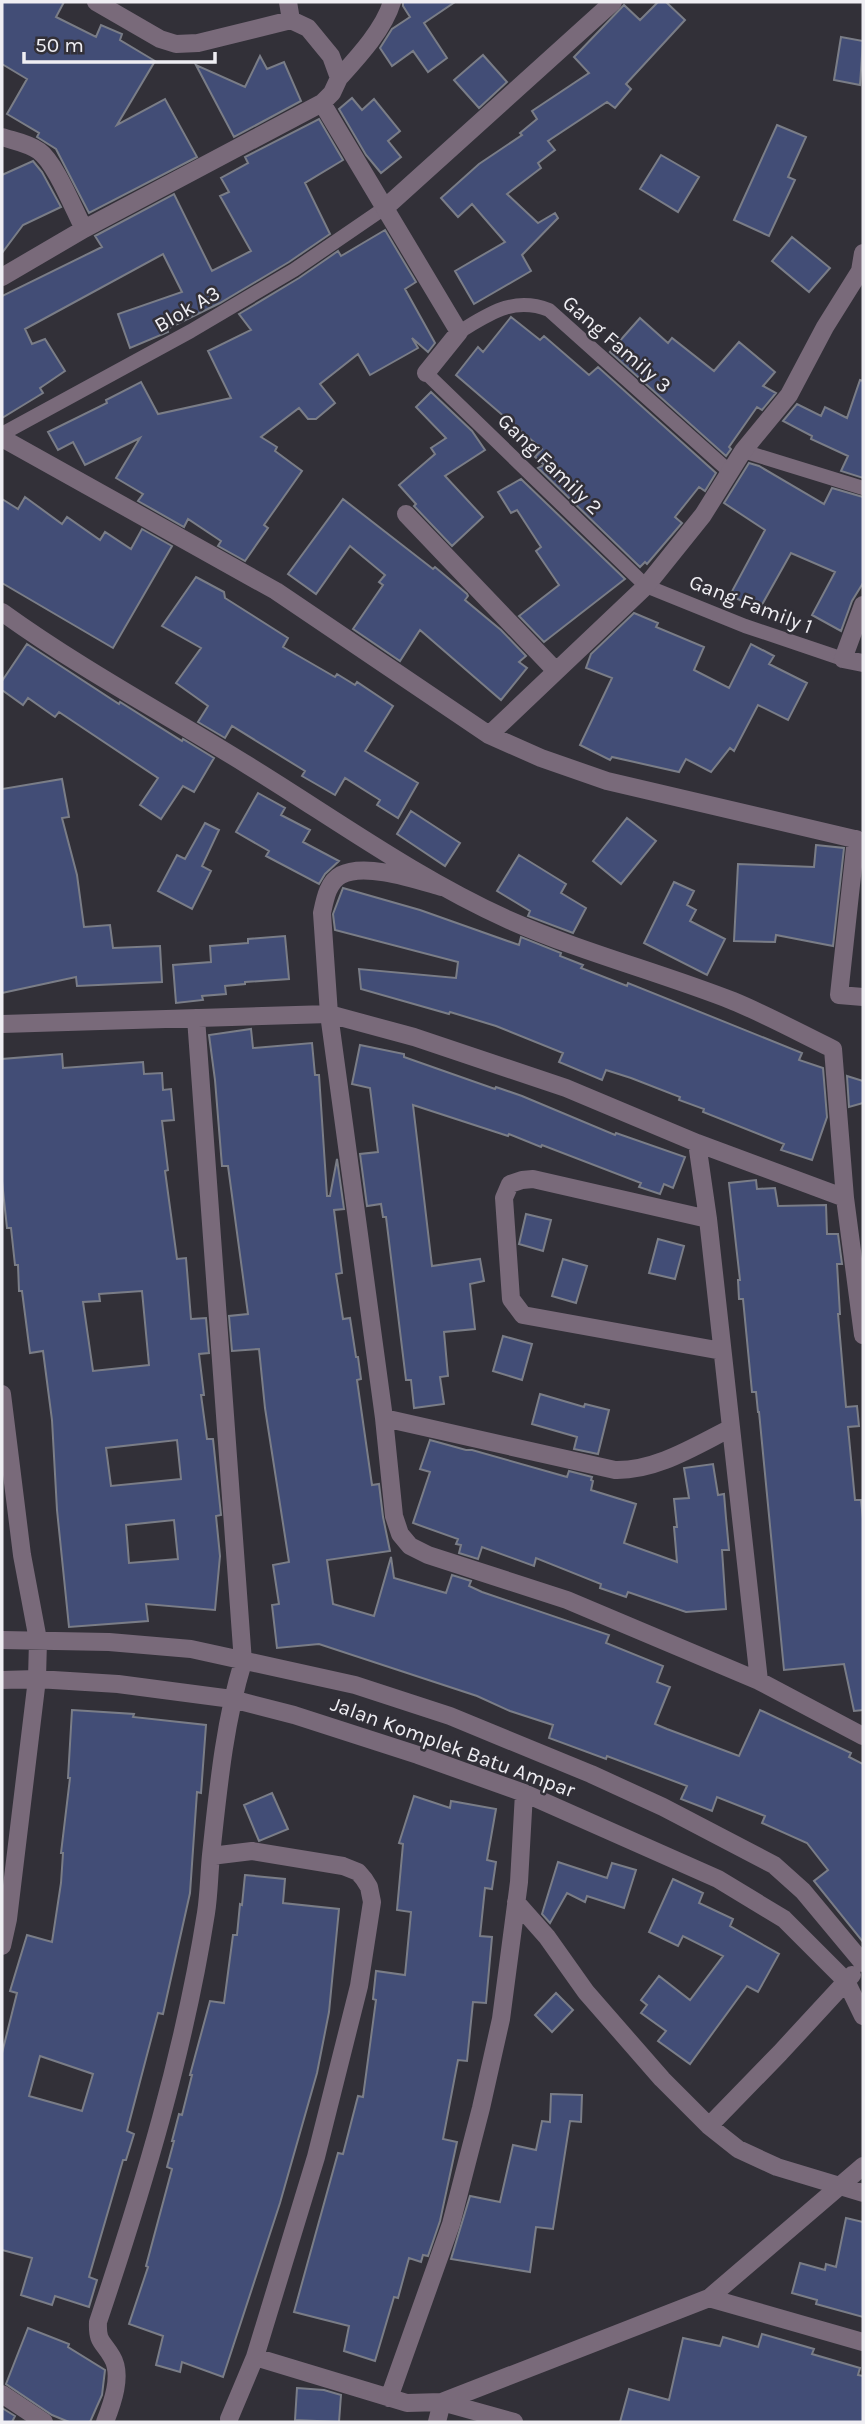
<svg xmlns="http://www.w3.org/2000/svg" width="865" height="2424" font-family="Karla,sans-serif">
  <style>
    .building { fill: #424d76; stroke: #7a7d87; stroke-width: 2; fill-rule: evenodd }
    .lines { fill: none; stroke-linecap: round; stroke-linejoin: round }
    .service { stroke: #796a7a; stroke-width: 14 }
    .minor { stroke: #796a7a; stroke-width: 18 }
    .labels { text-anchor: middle; stroke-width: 5; stroke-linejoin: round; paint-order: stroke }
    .street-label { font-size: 21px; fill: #efeef3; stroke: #323038 }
  </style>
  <rect width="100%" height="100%" fill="#323038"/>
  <!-- building -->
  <path class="building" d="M2,2H64L56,17L96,37L101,25L122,34L120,40L155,61L117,125L165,99L197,157L89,213L56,149L37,137L39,133L7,114L27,79L2,64Z
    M403,2H455L424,23L447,58L428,72L413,51L392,66L380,48L392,29L410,17L403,6Z
    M658,2H666L685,20L626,84L631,89L615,108L607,102L548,141L555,150L538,163L541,168L507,194L538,223L555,213L558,218L522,255L531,271L474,304L455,271L505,242L472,204L458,217L441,198L479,164L522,135L520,133L537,119L532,111L589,73L574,57L624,5L640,20Z
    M841,37L863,41L860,85L834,80Z
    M483,55L507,82L479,108L454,80Z
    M260,56L267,69L284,62L301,101L234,137L196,65L245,87Z
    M352,98L362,110L374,99L400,131L388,141L401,157L381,173L366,155L339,109Z
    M319,119L343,160L305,183L330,234L289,262L220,303L167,329L168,332L130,348L118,314L182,292L163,254L25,329L32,344L45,339L65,371L40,388L43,393L2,418V296L102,247L95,236L174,194L212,271L251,251L220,196L229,192L221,178L248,163L245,157Z
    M777,125L806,137L788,177L795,180L769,236L734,220Z
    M661,155L699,177L678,212L640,189Z
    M33,161L42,172L61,207L23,225L2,253V175Z
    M385,230L416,282L405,289L435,343L428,352L412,338L418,348L370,375L358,354L320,384L335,403L316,419H308L299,408L261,437L277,447L275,451L302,471L264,525L268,528L245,561L218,546L221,541L188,519L184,527L138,501L143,494L116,478L140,438L85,465L73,442L58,450L48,432L107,403L106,400L141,382L158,414L231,398L208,351L251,330L239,314L299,278L338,251L341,256Z
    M792,237L830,268L809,292L772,261Z
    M511,317L540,340L544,336L589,375L598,367L716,473L705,491L699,487L675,517L682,523L647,564L645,562L640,567L538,468L544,465L535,457L542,449L456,375L478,347L483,352Z
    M640,318L668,343L672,338L714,371L739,342L775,372L763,386L776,393L762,410L757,407L729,447L731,449L726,456L610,352Z
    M860,380L863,381V478L841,471L848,456L811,439L812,436L783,421L797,404L821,416L825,407L847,418Z
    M431,392L472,431L485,450L445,476L483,517L452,546L414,506L416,504L399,485L435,454L431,448L446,438L416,407Z
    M749,463L759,466L824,504L832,488L863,497V583L852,601L841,631L812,615L835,572L791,553L759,610L730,595L765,530L724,503Z
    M521,479L625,579L544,642L519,616L559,585L536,551L541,547L517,510L511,513L498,492Z
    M25,497L62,524L67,517L100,540L105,532L131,549L142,529L172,546L113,648L2,583V499L18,509Z
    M343,499L433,569L435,567L467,594L468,596L465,600L501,630L526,656L519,662L527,668L501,700L420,630L400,661L353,629L383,585L379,582L385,575L350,546L316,594L288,574Z
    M196,577L224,592L225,598L288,638L283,647L335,677L337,674L355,685L357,682L393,706L365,751L418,783L398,818L377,805L380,800L345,778L335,795L302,776L305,771L232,726L225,738L198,722L208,706L176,683L201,648L162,626Z
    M634,613L658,623L656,627L704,647L694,670L729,688L751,644L774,656L769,664L807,683L788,720L758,705L734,751L730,748L711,772L686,759L679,772L612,757L610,760L580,745L612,678L586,668L591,654Z
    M27,644L119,704L120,702L182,741L183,739L214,758L194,792L183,786L161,819L140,805L158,778L59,712L55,717L28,698L23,705L2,690V681Z
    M62,779L69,817L62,818L77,875L84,927L110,925L113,948L160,946L162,982L77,986L76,977L2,993V789Z
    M258,793L285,808L281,815L310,830L303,842L339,861L325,874L319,884L266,856L269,851L236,832Z
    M411,811L460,843L445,866L397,834Z
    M627,818L656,841L621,884L593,861Z
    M205,823L219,830L202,866L211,871L192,909L158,891L177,855L185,859Z
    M816,845L844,848L833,946L776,935L775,942L734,941L738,864L814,867Z
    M519,855L566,884L561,893L586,908L573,933L528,916L530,911L497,891Z
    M674,882L694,891L687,905L696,910L690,921L725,939L707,975L644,943Z
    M343,888L420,910L519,945L521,937L561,953L560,956L583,965L581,968L627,986L628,983L802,1053L799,1060L823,1068L827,1117L812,1160L781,1150L784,1144L703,1112L704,1109L679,1100L680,1097L631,1078L606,1070L602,1080L559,1062L563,1053L496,1026L450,1012L449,1014L361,989L359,969L456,978L458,962L335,930L333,914Z
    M285,936L289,979L245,982V984L225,986L226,994L202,996L203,1000L176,1003L173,965L211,962L210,946L248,943V939Z
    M251,1029L253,1048L312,1043L315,1075H319L327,1196H330L337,1159L344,1209L334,1210L342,1273L336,1274L343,1319L350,1318L356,1357H358L361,1379L357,1380L372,1485L379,1484L383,1517L390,1551L327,1560L333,1604L374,1616L391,1557L394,1578L446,1593L452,1575L471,1581L469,1586L482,1592L609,1635L606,1643L663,1666L657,1682L670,1687L655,1724L667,1729L739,1756L760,1710L851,1753L849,1757L863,1764V1942L814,1881L828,1870L807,1843L762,1823L765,1816L717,1797L712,1811L681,1799L687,1786L607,1756L606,1759L549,1738L553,1725L510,1711L477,1696L319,1644L277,1648L272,1605L279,1604L273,1565L289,1562L265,1408L259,1349L232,1351L229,1316L248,1314L228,1166H222L215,1080L209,1035Z
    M360,1045L404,1054V1057L495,1089L496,1087L522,1096L615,1135L616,1133L685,1157L673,1188L664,1184L660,1194L639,1187L641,1183L542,1145L541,1147L509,1134L508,1136L413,1105L432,1266L480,1259L484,1281L470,1284L475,1329L444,1332L448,1376L440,1377L444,1404L414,1408L411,1380H406L386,1217H383L381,1204L367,1206L360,1154L378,1152L370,1088L352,1084Z
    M62,1054L63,1068L143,1062L144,1074L162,1073L163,1090L171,1089L174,1120L162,1121L168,1170L165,1171L177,1259L186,1258L191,1319L206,1318L209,1353L199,1354L204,1395H201L207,1439H213L221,1515L216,1516L220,1556L215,1610L146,1604L148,1621L69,1627L57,1510L52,1420L43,1351L30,1353L22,1291H19L18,1265H15L11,1228H7L2,1181V1059ZM142,1291L149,1365L93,1371L83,1302L100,1301L99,1294ZM177,1440L181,1479L111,1486L106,1448ZM174,1520L178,1559L129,1563L126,1525Z
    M847,1076L863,1081V1103L849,1107Z
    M756,1180L757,1189L775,1188L778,1206L826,1205L827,1234H838L842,1264H837L840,1314H838L846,1407L857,1406L859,1426L848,1427L855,1500H861L863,1519V1710L854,1711L844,1664L784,1670L759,1412H758L756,1392H752L743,1299H739L738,1280H740L729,1183Z
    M526,1214L551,1220L543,1251L519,1244Z
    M658,1239L684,1246L675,1279L649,1273Z
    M563,1259L587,1266L576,1303L552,1296Z
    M503,1336L532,1344L522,1380L493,1371Z
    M540,1394L584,1407L585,1404L609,1410L598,1454L574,1449L577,1437L532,1424Z
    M430,1440L466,1450H472L567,1477L569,1471L592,1477L591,1480L593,1481L591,1490L636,1504L624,1543L677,1562L674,1527H677L674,1499L689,1498L684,1468L713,1464L718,1495L724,1494L726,1518L729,1550H722L726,1609L686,1612L628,1592L626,1597L600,1588L601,1584L536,1558L534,1566L482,1547L478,1559L459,1553L461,1545L456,1544L458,1539L413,1523L430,1472L420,1469Z
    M72,1710L134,1714L133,1717L206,1725L201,1793L197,1792L190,1893L163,2014L158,2013L127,2131L134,2134L126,2160H123L89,2277L97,2280L89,2307L55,2296L52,2305L21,2295L32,2258L2,2250V2053L17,1993L10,1991L27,1935L52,1942L61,1883L63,1853H61L70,1778H68ZM40,2056L93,2074L82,2111L29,2096Z
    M272,1793L288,1829L259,1841L244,1805Z
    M414,1796L450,1808L451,1801L496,1809L487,1860L496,1862L492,1889L485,1888L480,1936L492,1937L486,2003L473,2002L467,2061L458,2060L443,2139L457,2142L440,2221L428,2256L423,2255L421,2262L409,2258L398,2298L394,2297L375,2361L344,2351L349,2326L294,2312L338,2153L343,2154L358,2096L363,2097L376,2000L373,1999L376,1971L405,1975L411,1912L397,1910L403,1844L399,1843Z
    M558,1862L607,1878L612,1863L636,1870L624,1908L587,1896L585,1902L567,1893L550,1923L542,1914Z
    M245,1875L285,1879L283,1903L339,1909L329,2012L317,2073L280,2203L223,2377L182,2362L180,2372L156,2365L163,2336L129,2324L148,2267L146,2266L172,2169L167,2167L174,2141H172L179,2114L182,2115L192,2075H190L210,2001L224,2003L233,1935H237L240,1904L242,1905Z
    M673,1879L703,1893L699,1903L733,1919L730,1926L779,1954L758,1992L747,1986L690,2064L658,2041L666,2031L641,2013L647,2005L641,2000L659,1976L690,2000L723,1956L683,1936L678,1946L649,1932Z
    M556,1993L573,2010L552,2032L535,2015Z
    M551,2094L582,2095L581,2122L570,2121L553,2229L536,2227L530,2272L451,2259L470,2196L500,2202L513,2145L536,2150L542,2121L550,2122Z
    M846,2218L863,2222V2317L816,2304L817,2300L792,2293L800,2263L825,2270L826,2264L836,2267Z
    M28,2328L69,2344L68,2347L105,2370L102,2395L90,2422H69L52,2415L6,2384Z
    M762,2334L814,2349L812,2354L860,2368L858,2375L863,2376V2422H620L629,2389L669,2400L683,2338L720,2346L723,2337L758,2347Z
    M297,2388L324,2390L341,2395L339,2422L295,2420Z
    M2,2408L15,2416L12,2422H2Z"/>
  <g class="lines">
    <!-- service -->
    <path class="service" d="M459,332C489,314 513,296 549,310L730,472
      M426,373L646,586L745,626L843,659
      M2,434L191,331L294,270L386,207
      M743,451L863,488"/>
    <!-- minor -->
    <path class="minor" d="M96,2L160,39L176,44L198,43L291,20L308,28L331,56L339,78L332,93L322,103
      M288,2L291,20
      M339,78C358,57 384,29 392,2
      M2,137C14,141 28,143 39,151C55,162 74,210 84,229
      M386,207L613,2
      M860,271L863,253
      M2,277L84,229L322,103L459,332L426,373
      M2,438L276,591L489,735L541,758L607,781L863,841
      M406,514L556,671
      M863,605L843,659L863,663
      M2,612C81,669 167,715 249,766C335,819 416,878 509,920C581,952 659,972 733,1001C767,1015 800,1033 833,1049L845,1198L863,1335
      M489,735L646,586L703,515L743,451L789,395L825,327L860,271L863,272
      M856,839L839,995L863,997
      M442,887C417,880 365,862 341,875C328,882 325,899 322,913L329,1014L384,1418L394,1516L400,1534L410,1546L428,1555L567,1600L759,1681L863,1736
      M2,1024L329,1014L414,1037L566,1088L697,1143L845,1198
      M697,1143L708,1219L759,1681
      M708,1219L533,1179L522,1180L510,1184L504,1198L511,1299L523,1315L722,1351
      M2,1394L22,1555L38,1640L37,1679L8,1919L2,1946
      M384,1418L615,1470C656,1471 695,1446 731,1428
      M2,1640L109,1642L191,1649L355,1685L450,1716L591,1774L663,1807L774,1865L803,1891L863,1963
      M2,1680L37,1679L118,1684L232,1699L294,1715L418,1755L524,1793L718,1879L784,1919L846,1981L863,2016
      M211,1856L252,1851L343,1866L358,1872L364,1879L369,1887L372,1902L359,1986L316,2157L255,2357L229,2419
      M516,1902L547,1937L586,1992L662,2079L709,2126
      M852,1975L780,2053L709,2126L738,2149L777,2167L863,2193
      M709,2298L863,2342
      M255,2357L407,2403L442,2402L709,2298L863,2166
      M2,2394L44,2422
      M389,2398L451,2224L481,2108L501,2019L519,1882L524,1793
      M105,2422C112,2404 123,2375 112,2357C103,2341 97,2343 98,2322C143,2188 184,2053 206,1913C209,1894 209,1875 211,1855C218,1791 224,1724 243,1662L196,1018
      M437,2422L442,2402L514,2422"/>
  </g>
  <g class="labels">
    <!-- street labels -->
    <g class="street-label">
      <text transform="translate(187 309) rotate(-30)" y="7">Blok A3</text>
      <text transform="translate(617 344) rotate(41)" y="7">Gang Family 3</text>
      <text transform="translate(550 464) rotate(44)" y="7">Gang Family 2</text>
      <text transform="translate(751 604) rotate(21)" y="7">Gang Family 1</text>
      <text transform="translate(453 1747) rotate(20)" y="7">Jalan Komplek Batu Ampar</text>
    </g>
  </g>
  <!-- border -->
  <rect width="865" height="2424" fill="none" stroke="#efeef3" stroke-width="7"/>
  <!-- scale -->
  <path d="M24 52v10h191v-10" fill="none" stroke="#efeef3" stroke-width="3.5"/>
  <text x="35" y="52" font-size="21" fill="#efeef3" stroke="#323038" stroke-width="5" paint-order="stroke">50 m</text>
</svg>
